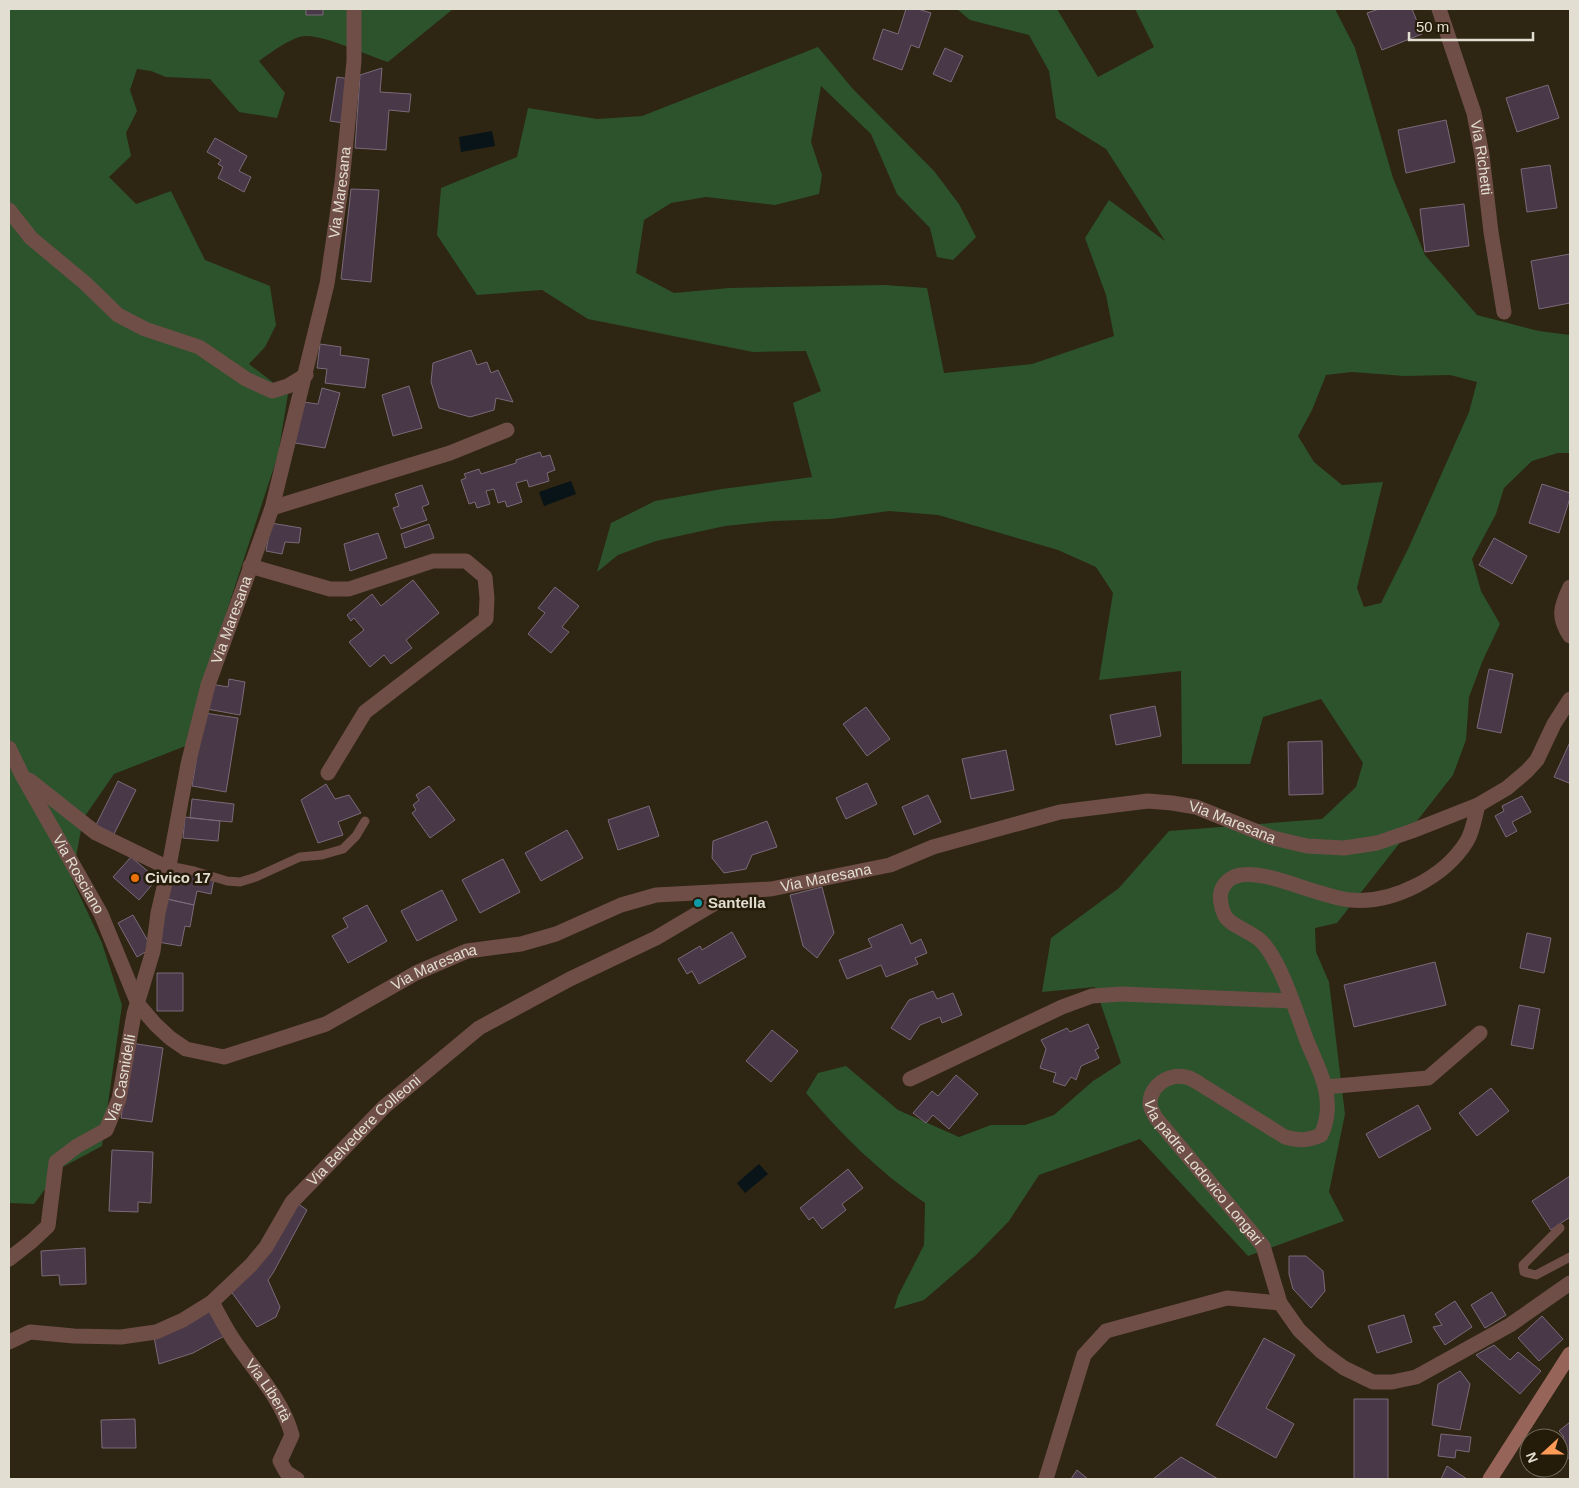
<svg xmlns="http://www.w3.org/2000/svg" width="1579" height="1488" font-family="Helvetica,sans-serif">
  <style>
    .green { fill: #2c532b; fill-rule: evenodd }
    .water { fill: #081418 }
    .building { fill: #493847; stroke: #7b6979 }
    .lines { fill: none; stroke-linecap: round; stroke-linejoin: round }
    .lane { stroke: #6e4e47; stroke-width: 9 }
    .street { stroke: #6e4e47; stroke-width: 15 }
    .secondary { stroke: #966459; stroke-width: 15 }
    .food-dot { fill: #e8710a; stroke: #241b09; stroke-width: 2 }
    .culture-dot { fill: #0f9aa8; stroke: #241b09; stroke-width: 2 }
    .labels { text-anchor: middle; stroke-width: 5; stroke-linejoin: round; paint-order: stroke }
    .street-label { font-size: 15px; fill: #e3ded2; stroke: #241b09 }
    .poi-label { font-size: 15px; font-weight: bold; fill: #e3ded2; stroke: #241b09; text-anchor: start }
  </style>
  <rect width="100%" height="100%" fill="#2e2512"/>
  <!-- green -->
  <path class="green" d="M9,9H453L388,62C369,56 324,35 306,36C293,36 270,53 259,61L285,93L277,118L239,112L210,79L166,77L151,71L137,69L130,90L137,111L126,133L131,156L109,177L136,204L171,191L205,260L270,286L276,325L265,347L249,364L288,394L278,455L206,674L188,745L114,774L83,819L72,879L102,943L122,1005L102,1146L61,1168L34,1204L9,1203Z
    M957,9H1057L1098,77L1154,47L1135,9H1335L1355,48L1393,178L1425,255L1477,315L1539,331L1570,335V453H1558L1532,461L1504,488L1496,514L1472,559L1481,591L1500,624L1483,660L1469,697L1466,740L1453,775L1337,923L1315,928L1316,952L1329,982L1345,1114L1329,1192L1344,1221L1248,1256L1140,1139L1039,1175L1009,1221L975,1256L924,1300L894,1309L898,1296L924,1245L925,1203C880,1173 841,1134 806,1093L818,1073L846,1066L898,1110L959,1137L991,1125H1025L1054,1115L1093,1081L1121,1063L1095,987L1042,992L1051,938L1119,888L1169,831L1322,819L1356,787L1363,763L1321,699L1263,717L1250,764H1182L1181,671L1099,680L1113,593L1096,567L1058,550L938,515L889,511L831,519L773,521L725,526L656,541L618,555L597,572L611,523L655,501L722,489L812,477L793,403L821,391L806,351L753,352L588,319L542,290L477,295L437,235L441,188L517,157L528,108L597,119L642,116L818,47L853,89L934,171L959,204L976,237L953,260L937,257L930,228L897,194L871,134L821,86L811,142L822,175L819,194L775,205L706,197L671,203L644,220L636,273L674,293L729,288L884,285L927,288L944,373L1032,364L1114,336L1106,295L1085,238L1109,200L1165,241L1106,149L1056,118L1049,71L1029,35L970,20ZM1352,372L1404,376L1450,375L1477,382L1469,412L1409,547L1381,603L1364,607L1357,588L1383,482L1342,485L1314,462L1298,436L1312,410L1326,375Z"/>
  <!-- water -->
  <path class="water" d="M492,131L495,146L461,152L459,137Z
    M571,481L576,494L544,506L539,492Z
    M759,1164L768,1174L745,1193L737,1183Z"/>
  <!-- building -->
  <path class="building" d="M306,9H323V15H306Z
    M906,9H918L931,13L919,48L911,45L902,70L873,59L883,29L898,34Z
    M1379,9H1412L1422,34L1382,50L1367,13Z
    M945,48L963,56L951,82L933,74Z
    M382,68L380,92L411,94L409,112L389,110L386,150L355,148L360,75Z
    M337,77L350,79L343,123L330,121Z
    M1548,85L1559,118L1517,132L1506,98Z
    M1446,120L1455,162L1406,173L1398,130Z
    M215,138L247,156L239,171L251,177L244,192L218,178L223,167L218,164L221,160L207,152Z
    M1550,165L1557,208L1527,212L1521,169Z
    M351,189L379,190L371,282L341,279Z
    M1464,204L1469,246L1425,252L1420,209Z
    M1570,254V303L1539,309L1531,261Z
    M320,344L341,347L340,355L369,359L365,388L325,383L327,369L317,368Z
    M471,350L477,365L487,362L491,373L498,370L513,402L496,398L494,410L470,417L439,408L431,382L433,363Z
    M409,386L422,428L393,436L382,395Z
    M322,388L340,393L325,448L295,443L303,402L318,404Z
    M540,452L542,457L550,455L555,470L547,473L549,481L529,487L527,480L516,483L522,502L507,507L505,501L498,503L494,489L486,491L490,504L477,508L475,502L469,504L461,480L466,478L464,474L479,469L481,474L516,463V460Z
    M1542,484L1570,493V498L1559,533L1529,523Z
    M422,485L429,504L422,507L427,520L401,529L393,508L399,506L395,494Z
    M271,523L301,528L299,543L285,542L282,554L266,551Z
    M429,524L434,538L405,548L401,534Z
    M378,533L387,558L350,571L344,544Z
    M1494,538L1527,556L1512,584L1479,565Z
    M413,580L439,613L406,640L412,648L391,664L384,655L370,667L349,642L364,630L354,618L351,621L347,615L372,594L381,606Z
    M555,587L579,606L562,627L569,632L551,653L528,634L545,613L538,608Z
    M1489,669L1513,674L1501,733L1477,728Z
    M229,679L245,682L240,715L207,709L211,684L228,687Z
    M1155,706L1161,736L1116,745L1110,715Z
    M866,707L890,739L867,756L843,724Z
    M204,713L238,718L226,792L192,786Z
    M1322,741L1323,794L1289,795L1288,742Z
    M1570,742V781L1569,783L1554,777Z
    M1006,750L1014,790L971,799L962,759Z
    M118,781L136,790L114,834L96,825Z
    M867,783L877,804L846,819L836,798Z
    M326,784L335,799L349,795L361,813L338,822L343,835L318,843L301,800Z
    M429,786L455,820L430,838L412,813L416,810L413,805L419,800L416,795Z
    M928,795L941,822L914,835L902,807Z
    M1522,796L1531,812L1512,822L1517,831L1506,837L1495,816L1504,811L1502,806Z
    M192,799L234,804L232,822L190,818Z
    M649,806L659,836L618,850L608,820Z
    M185,817L220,821L218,841L183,838Z
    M767,821L777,847L752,855L746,869L724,873L712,858L713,841Z
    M567,830L583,858L541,881L525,853Z
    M131,857L157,879L139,900L113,877Z
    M503,859L520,892L480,913L462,880Z
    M173,870L214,879L211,894L197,891L194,905L167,899Z
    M822,887L834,933L817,958L803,946L790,895Z
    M442,890L457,920L417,941L401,911Z
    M167,899L194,905L190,927L185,926L181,946L158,942Z
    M367,905L387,941L348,963L332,936L348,927L343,918Z
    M133,915L152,948L137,957L118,923Z
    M902,924L911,944L921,939L927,953L915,958L918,964L886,977L881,965L847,979L839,960L872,947L868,939Z
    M732,932L746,957L699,984L692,971L687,974L678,959L700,946L702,950Z
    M1527,933L1551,938L1544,973L1520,968Z
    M1435,962L1446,1005L1354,1027L1344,985Z
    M157,973H183V1011H157Z
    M933,991L937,999L953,993L962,1015L942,1023L940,1017L920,1025L910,1040L891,1028L909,1000Z
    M1519,1005L1540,1009L1533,1049L1511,1045Z
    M1088,1024L1099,1048L1095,1050L1099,1058L1081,1066L1076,1080L1071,1077L1065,1086L1053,1082L1056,1073L1040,1068L1046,1049L1041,1040L1067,1028L1070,1032Z
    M772,1030L798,1051L771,1082L746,1061Z
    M131,1043L163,1048L152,1122L121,1118Z
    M956,1075L978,1094L949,1129L933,1115L926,1123L913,1113L932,1091L938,1096Z
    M1491,1088L1509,1111L1477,1136L1459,1113Z
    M1418,1105L1431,1129L1379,1158L1366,1134Z
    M112,1150L153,1152L151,1203L138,1202V1212L109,1211Z
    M848,1169L863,1188L842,1204L846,1210L822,1229L813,1217L809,1220L800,1208Z
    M1570,1176V1217L1551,1230L1532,1201Z
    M297,1203L307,1210L273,1273L268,1280L280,1307L276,1317L257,1327L230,1290Z
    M85,1248L86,1284L60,1285L59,1275L42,1276L41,1251Z
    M1289,1256H1306L1323,1271L1325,1291L1311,1308L1293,1289L1289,1274Z
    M1492,1292L1506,1315L1485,1328L1471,1305Z
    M1455,1301L1472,1327L1445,1345L1433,1327L1442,1325L1435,1314Z
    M210,1307L226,1335L193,1353L159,1364L154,1337Z
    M1404,1315L1412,1342L1377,1353L1368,1326Z
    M1542,1316L1563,1339L1539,1361L1518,1338Z
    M1264,1338L1295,1355L1266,1408L1294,1424L1276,1458L1216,1425Z
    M1494,1345L1510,1360L1518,1352L1541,1371L1520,1394L1476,1355Z
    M1460,1371L1470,1384L1460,1430L1432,1425L1438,1384Z
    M1354,1399H1388V1479H1354Z
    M135,1419L136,1448H102L101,1420Z
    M1570,1422V1457L1567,1459L1559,1448V1441L1564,1437L1559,1431Z
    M1441,1434L1471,1437L1469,1452L1456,1450L1455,1458L1438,1456Z
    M1181,1457L1218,1479H1153Z
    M1447,1466L1467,1479H1441Z
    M1077,1470L1088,1479H1071Z"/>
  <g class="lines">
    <!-- lane -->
    <path class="lane" d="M169,866L194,871L227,881L240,882L256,877L300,857L322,855L343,849L356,836L365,821
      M1560,1228L1523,1265L1524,1272L1536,1275L1570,1257"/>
    <!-- street -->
    <g class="street">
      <path id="s1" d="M1439,9L1474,113L1482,155L1491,232L1504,312"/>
      <path d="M9,210L31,238L85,283L118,315L145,329L199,347L246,379L272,391L288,386L306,375"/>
      <path d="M272,508L450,453L507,430"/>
      <path d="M250,566L330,589H349L433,561H466L485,577L487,598L486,619L365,712L328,773"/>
      <path d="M1570,587C1561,606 1557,617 1570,636"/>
      <path id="s2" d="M9,748L22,775L101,914L138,1004L155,1024L170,1038L186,1049L224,1057L326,1024L416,973L467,951L521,944L556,934L621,905L656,895L771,889L890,865L933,847L1060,812L1148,801L1172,803L1196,807L1273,838L1307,846L1344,848L1377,843L1412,831L1478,805L1507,788L1527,771L1537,760L1554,724L1570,699"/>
      <path d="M29,780L96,833L160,864L169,866"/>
      <path id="s3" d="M1478,805C1475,816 1473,831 1467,841C1445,877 1393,904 1351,900C1319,897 1268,870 1241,875C1233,876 1226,881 1223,887C1218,895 1221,908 1225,916C1232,927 1253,932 1262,942C1282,964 1296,1012 1307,1041C1313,1056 1321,1071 1325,1087C1329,1103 1328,1120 1321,1135C1307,1141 1299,1141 1285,1137L1200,1084C1196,1081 1190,1078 1186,1077C1168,1073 1150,1086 1150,1104C1150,1108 1154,1114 1156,1118L1263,1246L1280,1303L1299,1330L1322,1352L1344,1368L1373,1382H1392L1416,1377L1510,1325L1570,1283"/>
      <path d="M910,1079L1062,1007L1092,996L1122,994L1292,1001"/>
      <path d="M1325,1087L1428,1078L1480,1033"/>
      <path id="s4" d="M9,1259L32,1241L48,1226L56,1162L77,1146L106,1130L119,1099L134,1014L153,951L158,913L169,866L188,764L208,685L272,508L327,284L342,182L354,61V9"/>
      <path id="s5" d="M212,1302C218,1313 224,1325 231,1336C252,1369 281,1396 292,1435L280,1461L286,1472L297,1479"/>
      <path id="s6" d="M9,1342L30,1332L74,1336L121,1337L156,1332L183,1320L212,1302L251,1265L266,1247L292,1202L384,1107L479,1028L570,979L656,938L732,893"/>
      <path d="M1046,1479L1084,1355L1106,1331L1227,1298L1280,1303"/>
    </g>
    <!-- secondary -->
    <path class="secondary" d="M1490,1479L1570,1354"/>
  </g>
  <!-- markers -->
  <circle class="food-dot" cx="135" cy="878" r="5"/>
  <circle class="culture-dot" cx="698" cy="903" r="5"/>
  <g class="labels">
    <!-- street labels -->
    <g class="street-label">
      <text dy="5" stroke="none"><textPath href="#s1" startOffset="155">Via Richetti</textPath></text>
      <text dy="5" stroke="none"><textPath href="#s4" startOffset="1144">Via Maresana</textPath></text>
      <text dy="5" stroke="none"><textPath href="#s4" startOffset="702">Via Maresana</textPath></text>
      <text dy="5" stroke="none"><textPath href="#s2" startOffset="1448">Via Maresana</textPath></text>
      <text dy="5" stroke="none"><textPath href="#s2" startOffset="144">Via Rosciano</textPath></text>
      <text dy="5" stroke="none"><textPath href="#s2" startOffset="1028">Via Maresana</textPath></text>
      <text dy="5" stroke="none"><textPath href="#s2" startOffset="622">Via Maresana</textPath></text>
      <text dy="5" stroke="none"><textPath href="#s4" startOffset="229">Via Casnidelli</textPath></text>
      <text dy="5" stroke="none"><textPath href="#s6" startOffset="444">Via Belvedere Colleoni</textPath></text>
      <text dy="5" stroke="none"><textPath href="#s3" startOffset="884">Via padre Lodovico Longari</textPath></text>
      <text dy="5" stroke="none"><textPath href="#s5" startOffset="105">Via Libertà</textPath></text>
    </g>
    <!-- poi labels -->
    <g class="poi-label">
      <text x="145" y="883">Civico 17</text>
      <text x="708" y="908">Santella</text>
    </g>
  </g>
  <!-- border -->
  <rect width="1579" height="1488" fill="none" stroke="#e3ded2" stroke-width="20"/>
  <!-- north arrow -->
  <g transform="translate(1544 1453) rotate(249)"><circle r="24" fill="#241b09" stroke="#706959"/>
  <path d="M0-4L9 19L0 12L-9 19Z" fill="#fe9c57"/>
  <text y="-8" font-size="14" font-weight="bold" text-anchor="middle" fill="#e3ded2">N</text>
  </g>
  <!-- scale -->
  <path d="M1409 32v8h124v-8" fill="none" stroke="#e3ded2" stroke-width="2.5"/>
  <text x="1416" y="32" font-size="15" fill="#e3ded2" stroke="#241b09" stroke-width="4" paint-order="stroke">50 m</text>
</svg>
